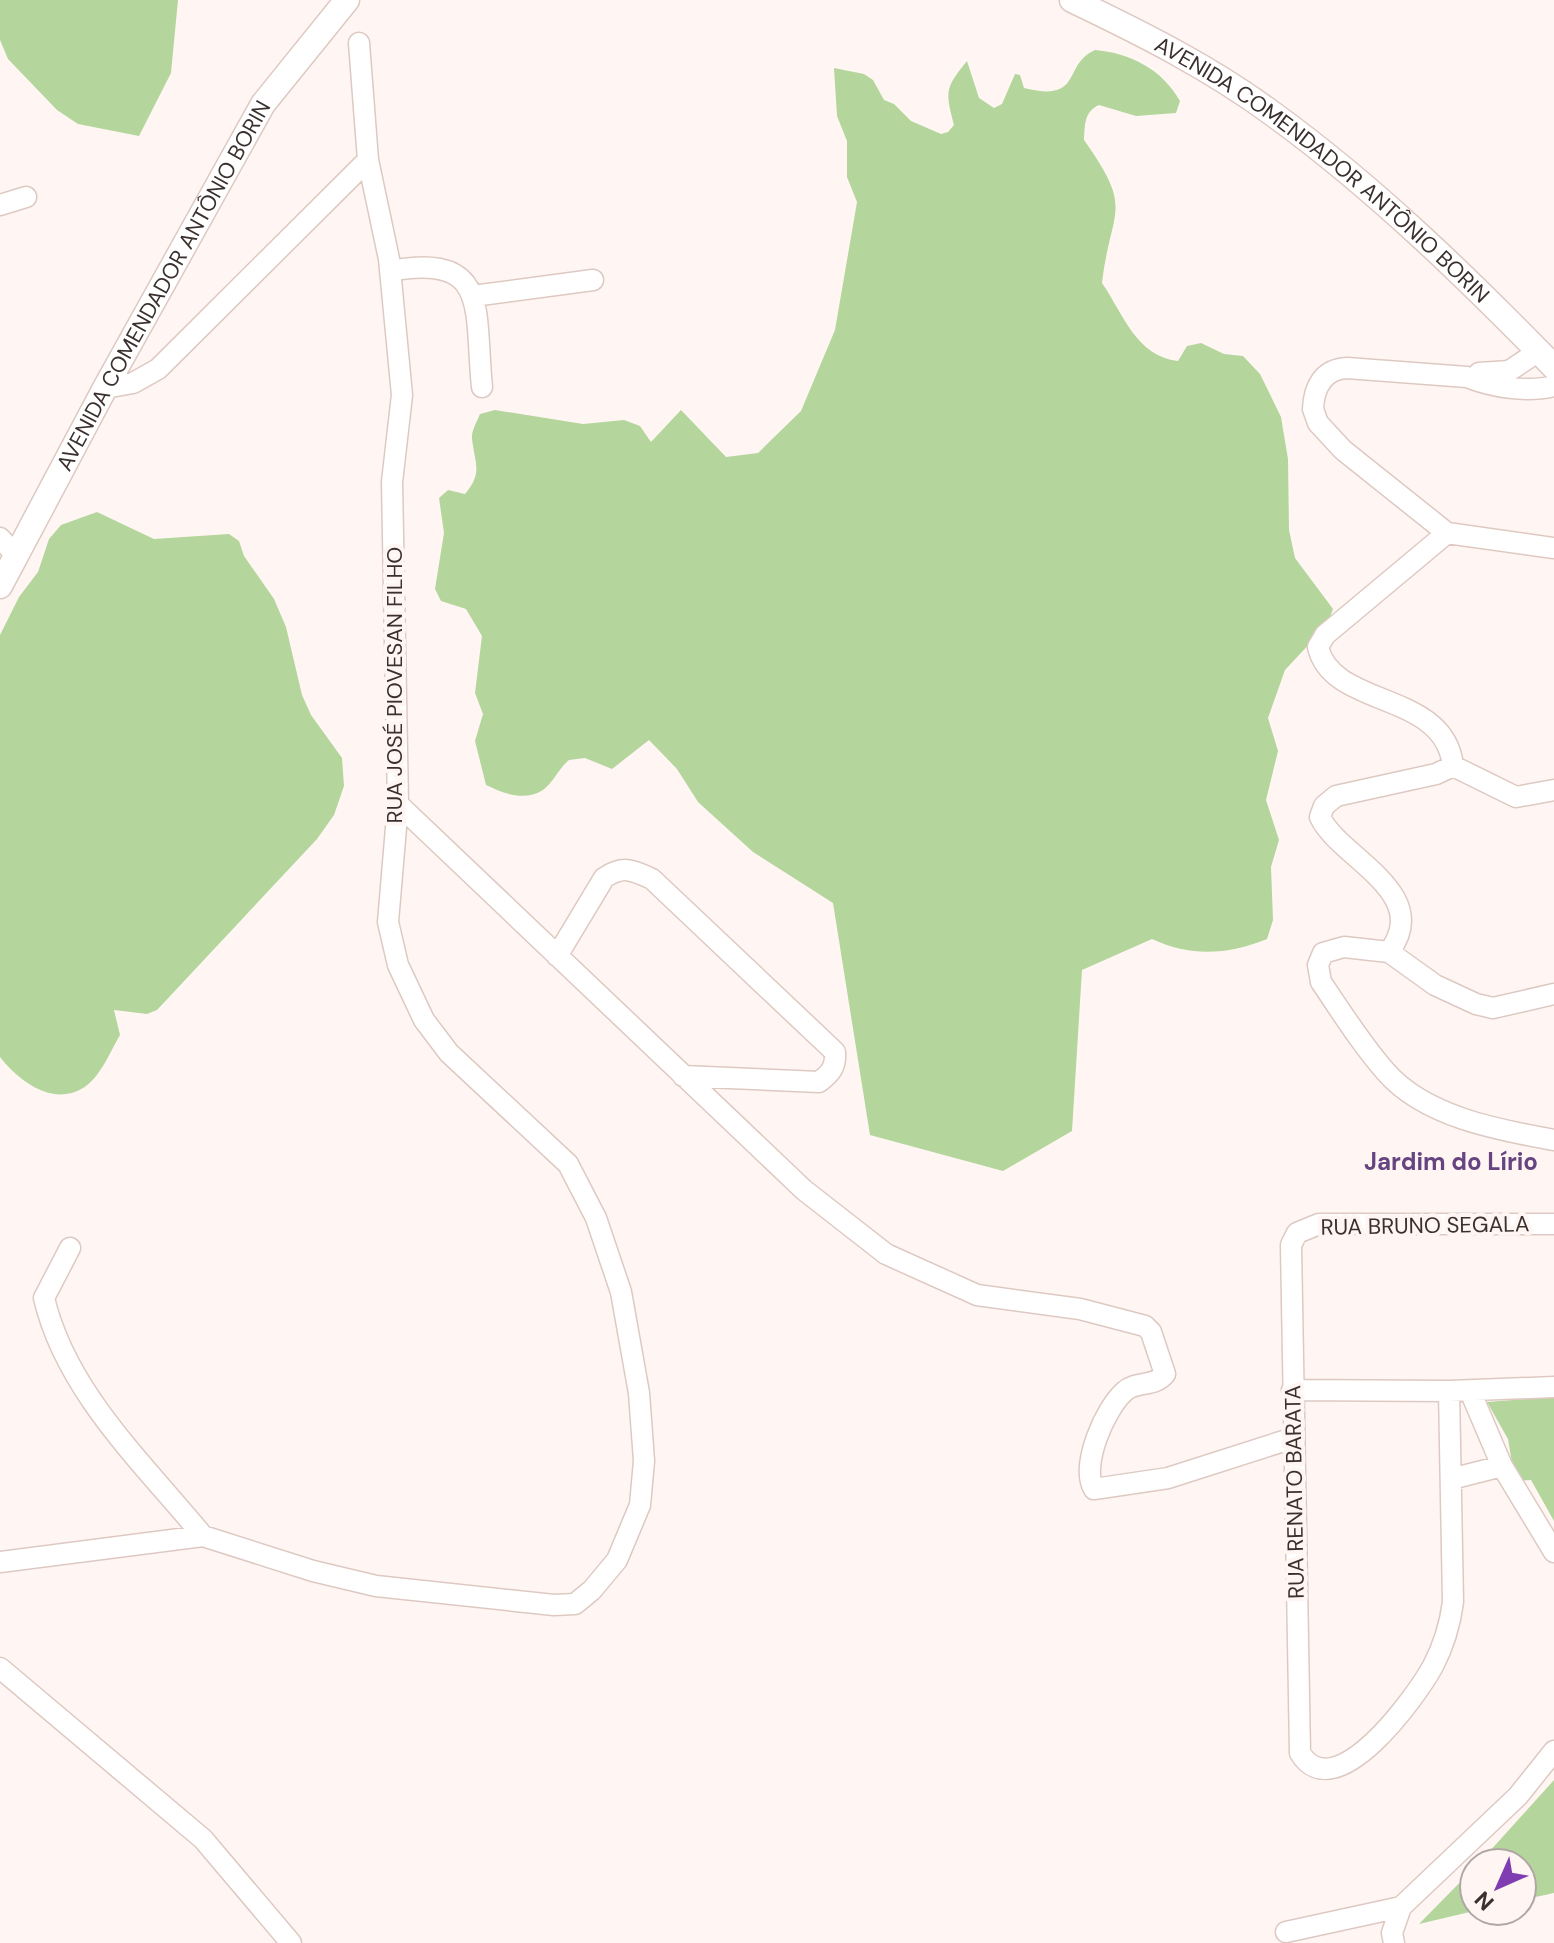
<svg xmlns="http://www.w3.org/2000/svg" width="1554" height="1943" font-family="'DM Sans',sans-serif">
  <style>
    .green { fill: #b4d59c }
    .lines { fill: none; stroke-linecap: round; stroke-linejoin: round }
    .minor-casing { stroke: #dec9c2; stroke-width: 23 }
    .major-casing { stroke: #dec9c2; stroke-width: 27 }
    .minor { stroke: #fff; stroke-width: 20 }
    .major { stroke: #fff; stroke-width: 24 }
    .labels { text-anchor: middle; stroke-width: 8; stroke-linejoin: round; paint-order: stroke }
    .street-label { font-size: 22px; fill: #3a312f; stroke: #fff6f3 }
    .neighbourhood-label { font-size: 24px; font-weight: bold; fill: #654480; stroke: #fff6f3 }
  </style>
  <rect width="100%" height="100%" fill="#fff6f3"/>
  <!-- green -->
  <path class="green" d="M0,0H178L171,73L139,136L78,124L57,110L8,59L0,40Z
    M1095,50C1130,53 1162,69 1180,101L1176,113L1136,116L1099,105C1084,112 1085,124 1084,140C1135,212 1111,206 1102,283C1124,315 1136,356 1178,361L1187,346L1201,343L1224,354L1243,356L1260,374L1281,417L1288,459L1289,530L1295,558L1333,609L1327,625L1285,670L1268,718L1278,751L1266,800L1279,840L1271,867L1273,920L1267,939C1227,955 1191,957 1152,939L1082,970L1072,1131L1003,1171L870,1135L833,903L753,852L698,802L677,769L649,740L612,769L585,758L569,760C559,768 553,783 543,790C524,802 503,793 486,785L475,741L483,714L475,693L482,636L466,609L441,601L435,589L444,533L439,498L448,490L465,494C483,473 475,464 472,439C471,431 477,422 480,414L495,410L583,424L624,420L640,426L651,442L681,410L726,457L758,453L801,411L835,330L857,202L847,177V141L837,116L834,68L864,74L873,80L884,100L894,104L911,121L941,134L948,132L954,125C945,91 945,88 967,61L979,98L994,108L1002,104L1015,74L1020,75L1024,88C1084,103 1062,64 1095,50Z
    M97,512L154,539L229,534L239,541L244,556L274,599L286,627L302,695L311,715L342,758L344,786L334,815L317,839L157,1010L147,1014L114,1010L120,1035C110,1052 100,1078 83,1088C52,1107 18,1080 0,1057V635L19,597L38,572L49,539L61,525Z
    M1554,1397V1521L1531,1480L1515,1481L1508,1439L1487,1402Z
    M1554,1780V1893L1522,1900V1863H1479Z
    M1474,1868V1911L1419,1924Z"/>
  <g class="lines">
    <!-- minor casing -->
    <g class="minor-casing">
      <path id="minor" d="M0,205L26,197
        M390,271C491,252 474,311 482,387
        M473,296L593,280
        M1479,373L1509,371L1539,351
        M105,388L133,383L158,369L368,160
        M1447,533L1343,450L1318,423L1313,409C1314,387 1323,369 1347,368L1467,377C1492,387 1528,393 1554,386
        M1447,533L1325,635L1318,647C1332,709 1445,690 1453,766
        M1447,533L1554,548
        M0,538L15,554
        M1453,766L1516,797L1554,790
        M398,804L804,1190L886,1254L977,1295L1080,1309L1145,1326L1151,1332L1165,1374C1155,1387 1136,1381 1125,1391C1105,1408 1080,1466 1094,1489L1168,1478L1293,1438
        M1389,952C1434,892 1339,858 1320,817L1324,806L1336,796L1436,774L1453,766
        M557,956L604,878C623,865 633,870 652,879L835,1052C836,1067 831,1073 819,1082L683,1076
        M1554,994L1493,1008L1476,1004L1435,985L1389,952L1344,947L1323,953L1318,965L1321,982C1342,1013 1362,1045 1386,1072C1425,1117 1499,1130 1554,1140
        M70,1248L44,1298C66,1392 144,1464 203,1536
        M1292,1390L1449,1391L1554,1387
        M1449,1391L1453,1602C1450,1625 1444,1645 1433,1666C1416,1697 1335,1810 1300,1753L1291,1245L1297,1233L1319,1224H1554
        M1470,1391L1502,1466L1554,1552
        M1451,1479L1502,1466
        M0,1562L203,1536L313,1571L376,1586L554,1605L575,1604L592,1590L617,1560L640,1505L644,1461L639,1393L621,1292L596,1218L568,1164L449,1053L424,1020L398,965L388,922L398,804L392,482L402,395L389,259L368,160L359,43
        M0,1668L203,1839L291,1943
        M1286,1932L1401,1907L1518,1796L1554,1751
        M1394,1943L1392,1933L1401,1907"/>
    </g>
    <!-- major casing -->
    <g class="major-casing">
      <g id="major">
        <path id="s1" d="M1072,0C1141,33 1211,68 1273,114C1375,188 1466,277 1554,367"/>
        <path id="s2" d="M0,586L105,388L263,104L347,0"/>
      </g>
    </g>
    <!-- minor -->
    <use href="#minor" class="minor"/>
    <!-- major -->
    <use href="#major" class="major"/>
  </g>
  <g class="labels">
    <!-- street labels -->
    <g class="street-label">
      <text dy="8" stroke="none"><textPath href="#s1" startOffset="304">AVENIDA COMENDADOR ANTÔNIO BORIN</textPath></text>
      <text dy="8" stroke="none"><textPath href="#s2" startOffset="342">AVENIDA COMENDADOR ANTÔNIO BORIN</textPath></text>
      <text transform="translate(394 685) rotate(-90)" y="8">RUA JOSÉ PIOVESAN FILHO</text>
      <text transform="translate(1425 1225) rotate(-1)" y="8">RUA BRUNO SEGALA</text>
      <text transform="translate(1294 1492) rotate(-91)" y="8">RUA RENATO BARATA</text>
    </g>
    <!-- neighbourhood labels -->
    <g class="neighbourhood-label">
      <text x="1451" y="1170">Jardim do Lírio</text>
    </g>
  </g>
  <!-- north arrow -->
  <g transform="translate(1498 1887) rotate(225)"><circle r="38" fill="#fff6f3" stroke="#b0a7a5" stroke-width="2"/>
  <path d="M0-6L14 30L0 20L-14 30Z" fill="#803db1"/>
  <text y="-12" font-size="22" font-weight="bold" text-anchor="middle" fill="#3a312f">N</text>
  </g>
</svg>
